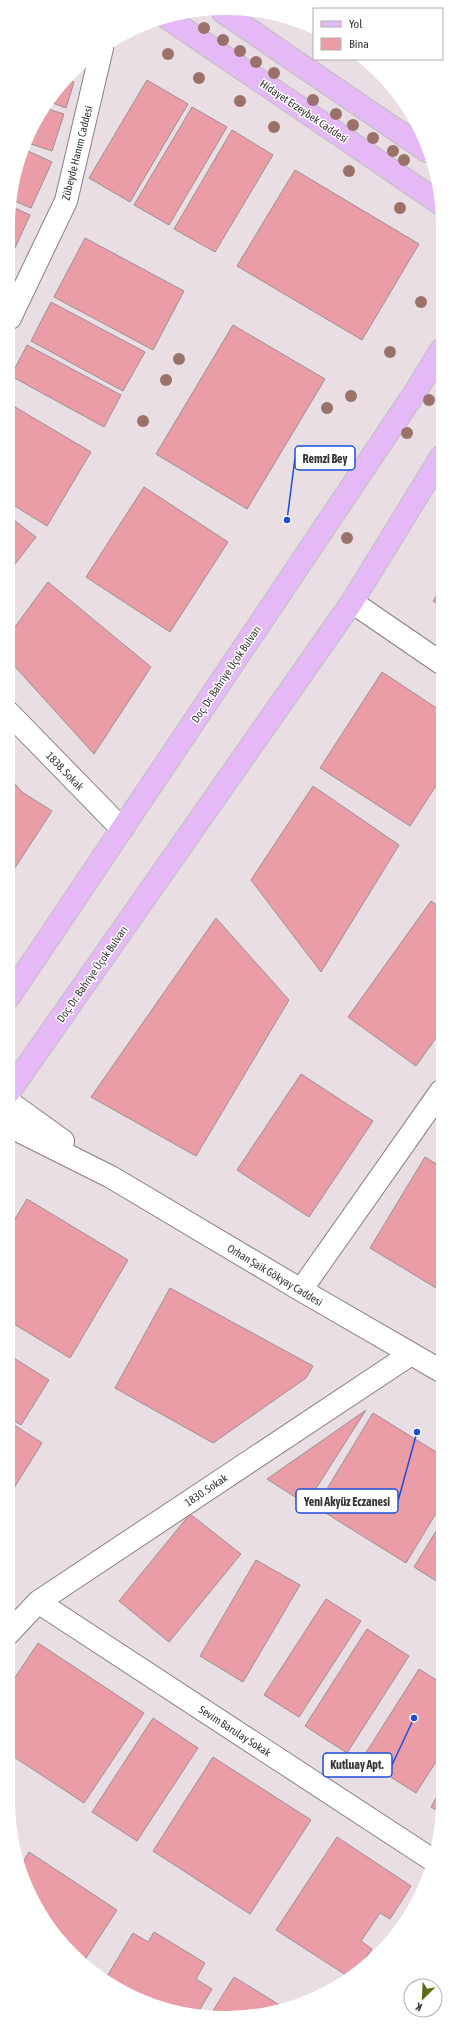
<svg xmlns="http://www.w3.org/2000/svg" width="451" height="2026" font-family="'Asap Condensed',sans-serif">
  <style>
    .building { fill: #ea9ca7; stroke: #9c9092 }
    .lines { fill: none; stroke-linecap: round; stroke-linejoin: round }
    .minor-casing { stroke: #898085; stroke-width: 24 }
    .major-casing { stroke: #c0bebf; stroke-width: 24 }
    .minor { stroke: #fff; stroke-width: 22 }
    .major { stroke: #e4b9f6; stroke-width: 22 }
    .tree { fill: #9a7269 }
    .labels { text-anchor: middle; stroke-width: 3; stroke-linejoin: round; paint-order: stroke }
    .street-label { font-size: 11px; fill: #393537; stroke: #fff }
    .leader { fill: none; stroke: #1d4ed8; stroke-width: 1.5 }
    .callout-dot { fill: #1d4ed8; stroke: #fff; stroke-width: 1.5 }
    .callout { fill: #fff; stroke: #1d4ed8; stroke-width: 1.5 }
    .callout-label { font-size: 12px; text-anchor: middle; font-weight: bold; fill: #393537 }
  </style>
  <rect width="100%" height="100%" fill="#e8dee4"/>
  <!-- building -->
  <path class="building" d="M69,80L74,82L66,108L50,102Z
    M147,80L188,104L130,202L89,178Z
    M192,107L227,127L169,225L134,205Z
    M45,108L64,114L52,151L28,143L37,117Z
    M232,130L273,155L215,252L174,229Z
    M26,150L52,162L31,208L10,199Z
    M295,170L419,244L362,340L237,266Z
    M10,206L30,215L15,248L10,246Z
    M85,238L184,291L153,350L54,297Z
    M51,302L145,352L123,391L31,341Z
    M233,325L325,379L247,509L156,454Z
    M27,345L121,395L104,427L11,376Z
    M10,404L91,452L47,526L10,503Z
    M144,487L228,542L170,632L86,577Z
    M10,517L36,537L9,572Z
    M48,582L151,667L94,754L9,660V635Z
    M441,589V607L433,601Z
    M382,672L441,711V778L410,826L320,768Z
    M9,777L22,792L52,811L9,877Z
    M313,786L399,845L321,972L251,880Z
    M431,901L441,908V1031L416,1066L348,1017Z
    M216,918L289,1000L196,1156L91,1097Z
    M301,1074L373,1121L309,1217L237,1170Z
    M425,1157L441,1167V1291L370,1248Z
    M27,1199L128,1260L70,1358L9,1321V1229Z
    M170,1288L313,1366L306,1378L213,1443L115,1388Z
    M9,1355L49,1380L21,1425L8,1417Z
    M366,1410L306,1504L267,1479Z
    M373,1413L441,1455V1505L406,1563L316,1507Z
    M8,1421L42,1443L14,1488L8,1485Z
    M190,1514L241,1554L169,1642L119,1601Z
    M441,1523V1584L414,1567Z
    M256,1560L300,1585L243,1682L200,1656Z
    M326,1599L361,1621L299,1717L264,1695Z
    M367,1629L409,1656L347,1753L305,1726Z
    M38,1643L144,1713L84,1803L8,1753V1688Z
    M419,1669L441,1683V1754L416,1793L362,1759Z
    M153,1718L198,1748L137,1841L92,1812Z
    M213,1757L311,1820L250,1914L153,1851Z
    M441,1789V1813L431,1807Z
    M337,1837L411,1886L390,1919L380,1913L361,1941L372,1949L355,1974L349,1977L276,1930Z
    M29,1852L117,1910L84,1961L62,1944L24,1884L21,1865Z
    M154,1932L205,1963L196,1979L212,1989L197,2014L129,1995L106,1978L133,1933L148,1942Z
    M234,1977L286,2009L209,2017Z"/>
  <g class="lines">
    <!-- minor casing -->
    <g class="minor-casing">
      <path id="minor" d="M10,318L66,201L102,48
        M352,602L441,663
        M9,713L122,829
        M9,1102L63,1141
        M9,1126L111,1177L301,1290L441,1371
        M301,1290L441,1091
        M38,1602L431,1859
        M8,1634L38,1602L411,1354"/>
    </g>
    <!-- major casing -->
    <g class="major-casing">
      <path id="major" d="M223,12L427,151
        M166,17L441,204
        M9,997L414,394L441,350
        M9,1092L352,602L441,457"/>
    </g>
    <!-- minor -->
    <use href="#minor" class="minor"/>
    <!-- major -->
    <use href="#major" class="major"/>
  </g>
  <!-- trees -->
  <g class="tree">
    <circle cx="204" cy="28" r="6"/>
    <circle cx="223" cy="40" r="6"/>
    <circle cx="240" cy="51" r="6"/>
    <circle cx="168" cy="54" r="6"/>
    <circle cx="256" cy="62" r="6"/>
    <circle cx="274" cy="73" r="6"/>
    <circle cx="199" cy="78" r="6"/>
    <circle cx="313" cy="100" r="6"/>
    <circle cx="240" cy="101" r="6"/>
    <circle cx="336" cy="114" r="6"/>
    <circle cx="353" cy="125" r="6"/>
    <circle cx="274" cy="127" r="6"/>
    <circle cx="373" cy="138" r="6"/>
    <circle cx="393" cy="151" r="6"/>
    <circle cx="404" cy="160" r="6"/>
    <circle cx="349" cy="171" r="6"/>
    <circle cx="400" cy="208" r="6"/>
    <circle cx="421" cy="302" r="6"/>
    <circle cx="390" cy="352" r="6"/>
    <circle cx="179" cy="359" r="6"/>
    <circle cx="166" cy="380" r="6"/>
    <circle cx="351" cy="396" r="6"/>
    <circle cx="429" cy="400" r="6"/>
    <circle cx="327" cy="408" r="6"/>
    <circle cx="143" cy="421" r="6"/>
    <circle cx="407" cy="433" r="6"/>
    <circle cx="347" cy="538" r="6"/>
  </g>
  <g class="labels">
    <!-- street labels -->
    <g class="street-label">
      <text transform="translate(304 111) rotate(34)" y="4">Hidayet Erzeybek Caddesi</text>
      <text transform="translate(77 153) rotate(-76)" y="4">Zübeyde Hanım Caddesi</text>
      <text transform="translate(226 674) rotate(-56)" y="4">Doç. Dr. Bahriye Üçok Bulvarı</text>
      <text transform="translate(65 771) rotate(46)" y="4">1838. Sokak</text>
      <text transform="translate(92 974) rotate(-55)" y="4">Doç. Dr. Bahriye Üçok Bulvarı</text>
      <text transform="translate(275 1275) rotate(31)" y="4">Orhan Şaik Gökyay Caddesi</text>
      <text transform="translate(206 1490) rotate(-34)" y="4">1830. Sokak</text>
      <text transform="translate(235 1731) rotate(33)" y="4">Sevim Barulay Sokak</text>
    </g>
  </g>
  <!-- crop -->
  <path d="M0 0H451V2026H0ZM225 15H226A210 210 0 0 1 436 225V1801A210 210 0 0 1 226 2011H225A210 210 0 0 1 15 1801V225A210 210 0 0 1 225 15Z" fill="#fff" fill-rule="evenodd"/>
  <!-- callouts -->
  <path class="leader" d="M287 520L295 458M417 1432L398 1501M414 1718L392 1765"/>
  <g class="callout-dot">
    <circle cx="287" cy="520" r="4"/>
    <circle cx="417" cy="1432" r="4"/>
    <circle cx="414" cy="1718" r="4"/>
  </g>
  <g class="callout">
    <rect x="295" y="446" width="60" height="24" rx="4"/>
    <rect x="296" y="1489" width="102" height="24" rx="4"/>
    <rect x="323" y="1753" width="69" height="24" rx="4"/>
  </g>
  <g class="callout-label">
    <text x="325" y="463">Remzi Bey</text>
    <text x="347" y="1506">Yeni Akyüz Eczanesi</text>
    <text x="357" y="1769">Kutluay Apt.</text>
  </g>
  <!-- legend -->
  <rect x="313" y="8" width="130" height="52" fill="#ffffff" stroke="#b0aeaf"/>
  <rect x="321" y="21" width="20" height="6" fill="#e4b9f6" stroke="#b0aeaf"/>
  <text x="349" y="28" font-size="12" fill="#393537">Yol</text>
  <rect x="321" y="38" width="20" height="12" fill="#ea9ca7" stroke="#b0aeaf"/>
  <text x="349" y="48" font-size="12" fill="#393537">Bina</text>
  <!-- north arrow -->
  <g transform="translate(423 1998) rotate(204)"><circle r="19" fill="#ffffff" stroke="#b0aeaf"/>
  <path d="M0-3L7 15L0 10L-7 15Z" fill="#5a6b16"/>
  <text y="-6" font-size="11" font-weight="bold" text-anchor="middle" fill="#393537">K</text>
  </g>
</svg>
